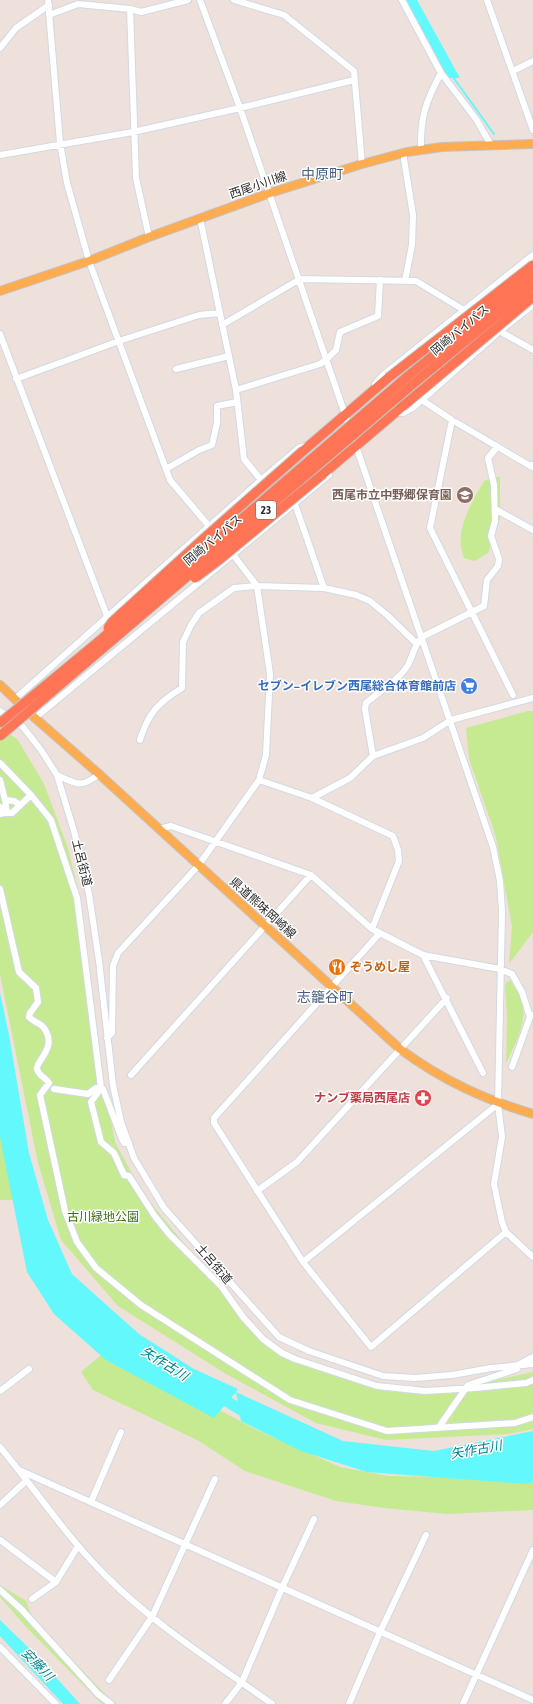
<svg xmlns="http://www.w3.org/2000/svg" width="533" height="1704" font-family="'Asap Condensed','Noto Sans JP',sans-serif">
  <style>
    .green { fill: #c6ea92 }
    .water { fill: #63f8fb }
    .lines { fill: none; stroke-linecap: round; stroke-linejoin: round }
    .stream { stroke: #63f8fb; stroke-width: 2 }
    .river { stroke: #63f8fb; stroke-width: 11 }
    .minor-casing { stroke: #d0d9e5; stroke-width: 8 }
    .major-casing { stroke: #c3c3c3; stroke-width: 10 }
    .highway-casing { stroke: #c3c3c3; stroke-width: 11 }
    .minor { stroke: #fff; stroke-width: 6 }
    .major { stroke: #ffab4f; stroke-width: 8 }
    .highway { stroke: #ff7555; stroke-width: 9 }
    .highway-bridge-casing { stroke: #c3c3c3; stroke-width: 11; stroke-linecap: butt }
    .highway-bridge { stroke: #ff7555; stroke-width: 9 }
    .labels { text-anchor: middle; stroke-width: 3; stroke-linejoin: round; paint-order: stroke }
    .shield { fill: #fff; stroke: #6a6a6a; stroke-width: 1 }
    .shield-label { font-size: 11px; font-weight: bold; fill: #2a2a2a }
    .street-label { font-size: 12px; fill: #2a2a2a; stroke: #fff }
    .education-label { font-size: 12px; font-weight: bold; fill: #785e54; stroke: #fff; text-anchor: end }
    .shop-label { font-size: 12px; font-weight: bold; fill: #366cbe; stroke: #fff; text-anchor: end }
    .food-label { font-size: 12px; font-weight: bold; fill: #c56008; stroke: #fff; text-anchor: start }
    .health-label { font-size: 12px; font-weight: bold; fill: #be3a42; stroke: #fff; text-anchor: end }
    .park-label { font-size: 12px; fill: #3d6f13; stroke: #fff }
    .water-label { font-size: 13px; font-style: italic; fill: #037d8b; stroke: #fff }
    .quarter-label { font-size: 14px; fill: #465f80; stroke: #fff }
  </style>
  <rect width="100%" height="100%" fill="#eee1db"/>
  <!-- green -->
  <path class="green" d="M495,477H500V518L488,553L475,561L464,558C453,533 471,503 484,481Z
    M528,711H533V932L509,964L512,927L496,837L469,759L466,728Z
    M0,727L18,740L44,784L68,848L80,897L104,1082L115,1142L142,1192L244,1317L282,1350L371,1383L454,1389L533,1372V1429L508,1434L386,1440L316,1423L226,1374L118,1306L61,1240L38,1163L0,974Z
    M510,980C514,987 520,995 522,1002C528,1022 514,1046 506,1064L507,1017L505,984Z
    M0,1096L14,1200H0Z
    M107,1350L257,1430L340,1467L388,1476L440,1477L533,1457V1510L447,1514L384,1508L336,1501L245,1471L199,1441L93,1390L81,1372Z
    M0,1585L26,1601L32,1617L104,1693L117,1704H102L27,1628L0,1597Z"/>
  <!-- water -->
  <path class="water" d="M406,0H417L460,78H447Z
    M0,993L9,1035L29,1153L48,1220L72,1274L139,1334L194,1369L238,1389L236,1392L343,1441L434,1451L533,1431V1482L526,1484L367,1472L301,1451L241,1421L236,1392L214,1418L106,1360L54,1314L27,1272L0,1137Z
    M0,1620L34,1653L80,1704H63L0,1636Z"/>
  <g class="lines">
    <!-- stream -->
    <path class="stream" d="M453,77L494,134"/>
    <!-- river -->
    <path class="river" d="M215,1394L251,1416"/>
    <!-- minor casing -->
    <g class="minor-casing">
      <path id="minor" d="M48,0L60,143L67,183L89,261L170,480L214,532
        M200,0L240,108L350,429
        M234,0L284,15L354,71L362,164
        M402,0L441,73L476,119L491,145
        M487,0L533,130
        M130,9L136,178L149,237
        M49,15L78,4L130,9L141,12L188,0
        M0,48L16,28L49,5
        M513,71L533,61
        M421,150C420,117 426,101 441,73
        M403,153L413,215L412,245L405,281
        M0,155L133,132L240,108L354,80
        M200,218L236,390L244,459L261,480
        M222,325L300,279L416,281L472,315
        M494,328L533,350
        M0,334L107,616
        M176,369L229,356
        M16,379L119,341L199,315L220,313
        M375,384L383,375L533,255
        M236,390L320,364L327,359L336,350L340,332L378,316L380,280
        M422,400L452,420L532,467L533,465
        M395,413H403L414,407L500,331L533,305
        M452,420L430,528L513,695
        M355,443L493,847L500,881L502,912L498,1104L502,1137L494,1184L502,1222L506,1232L533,1257
        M166,469L199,450L212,445L217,423V406L237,402
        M295,504L324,588
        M495,509L533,530
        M15,699L261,480L300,447L308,446
        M0,711L23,727L41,750L57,775L74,831L89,894L99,961L113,1085L121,1122L134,1158L164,1208L279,1337L309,1351L383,1376L415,1378L452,1375L491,1368L533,1364
        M35,718L329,475
        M140,740C148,713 159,702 182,688L183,642L191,625L199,613L234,588L257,586L324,588L356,595L370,601L387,615L416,643
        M373,756L365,709L366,703C379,692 399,680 408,665C413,655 414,646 422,637L484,606L487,580L498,566L499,559L491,536L495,521L494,485L488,458L497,447
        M0,763L31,795L51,820L77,898L101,1088L91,1102L101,1142L114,1153L124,1175L129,1176L154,1215L169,1234L221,1286L243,1317L263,1339L282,1353L295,1359L377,1386L425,1391L475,1388L526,1383L533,1380
        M57,775C76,784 81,789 99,774
        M0,780L5,800
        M259,780L312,798L393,836L398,850L399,861L372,929
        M312,798L350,778L373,756L423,738L451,720L533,698
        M0,807L5,813L0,814
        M4,813H12L31,795
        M7,813L5,800L14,801L20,805
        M159,829L171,826L311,875L372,929L423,955L500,969L512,974L522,992L530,1017
        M0,889L19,972L36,988L38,1002L30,1013L29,1017C33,1022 41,1023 44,1028C58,1048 36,1060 37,1069C38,1075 46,1078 49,1083L40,1095L65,1211L77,1242L96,1268L141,1305L290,1400L387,1431L515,1423L533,1417
        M379,934L214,1118V1123L303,1262L371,1347L506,1232
        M423,955L483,1073
        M107,1038L112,1033L113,966L118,953L198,866L259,780L266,755L270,674L257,586L228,548
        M512,1067L530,1017L533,1015
        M131,1075L311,875
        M54,1089L88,1094L96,1088L103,1089L122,1139L124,1143H129
        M257,1191L297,1162L447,998
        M303,1262L498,1104
        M0,1391L29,1369
        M439,1427L468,1385L517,1369L518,1365L533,1357
        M0,1447C36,1490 67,1538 108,1578C155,1625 218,1665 272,1704
        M19,1470L533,1700
        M91,1502L121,1432
        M0,1505L26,1481
        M0,1540L56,1582
        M0,1590L22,1610L98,1694L111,1704
        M32,1599L56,1582L78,1546
        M0,1647L56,1704
        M109,1680L152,1617L215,1479
        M225,1704L242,1682L282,1588L314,1519
        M349,1704L380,1632L426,1535
        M463,1704L533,1550"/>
    </g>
    <!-- major casing -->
    <g class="major-casing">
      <path id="major" d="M0,291L89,261L149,237L270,193L362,164L407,152L442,147L533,144
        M0,685L35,718L99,774L400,1049C442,1080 483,1099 533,1114"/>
    </g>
    <!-- highway casing -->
    <g class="highway-casing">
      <path id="highway" d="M303,451L388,378
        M323,474L403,406"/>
    </g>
    <!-- minor -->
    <use href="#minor" class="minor"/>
    <!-- major -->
    <use href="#major" class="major"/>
    <!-- highway -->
    <use href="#highway" class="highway"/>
    <!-- highway-bridge casing -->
    <g class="highway-bridge-casing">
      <path id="highway-bridge" d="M388,378L533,265
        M403,406L533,297
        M195,578L219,560L323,474
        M108,628L112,622L203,539L303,451
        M0,723L98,642L408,376L533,275
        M0,736L413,384L533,286"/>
    </g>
    <!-- highway-bridge -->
    <use href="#highway-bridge" class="highway-bridge"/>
  </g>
  <!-- icons -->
  <defs>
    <g id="school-disc" transform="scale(0.9)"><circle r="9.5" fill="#8d6e63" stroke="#fff"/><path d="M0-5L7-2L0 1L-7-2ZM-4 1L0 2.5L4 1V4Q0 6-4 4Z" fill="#fff"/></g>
    <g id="supermarket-disc" transform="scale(0.9)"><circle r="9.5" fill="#3f7fe0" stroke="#fff"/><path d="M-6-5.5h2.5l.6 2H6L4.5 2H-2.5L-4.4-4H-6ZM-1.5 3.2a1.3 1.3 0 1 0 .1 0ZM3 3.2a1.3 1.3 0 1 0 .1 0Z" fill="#fff"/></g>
    <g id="restaurant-disc" transform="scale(0.9)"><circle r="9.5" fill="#e8710a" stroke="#fff"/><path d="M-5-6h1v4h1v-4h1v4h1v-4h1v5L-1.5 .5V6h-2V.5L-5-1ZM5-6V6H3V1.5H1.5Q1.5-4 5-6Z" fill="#fff"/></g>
    <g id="pharmacy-disc" transform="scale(0.9)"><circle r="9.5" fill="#e0444e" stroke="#fff"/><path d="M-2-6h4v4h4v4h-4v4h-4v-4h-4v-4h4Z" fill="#fff"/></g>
  </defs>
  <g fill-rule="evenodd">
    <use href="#school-disc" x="465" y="495"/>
    <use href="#supermarket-disc" x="469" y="686"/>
    <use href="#restaurant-disc" x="337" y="967"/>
    <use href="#pharmacy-disc" x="423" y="1098"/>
  </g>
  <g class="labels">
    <!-- shield labels -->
    <rect class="shield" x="256" y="501" width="20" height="18" rx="3"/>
    <g class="shield-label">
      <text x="266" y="514">23</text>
    </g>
    <!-- street labels -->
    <g class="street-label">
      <text transform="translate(258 185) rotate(-19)" y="4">西尾小川線</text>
      <text transform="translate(460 330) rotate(-40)" y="4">岡崎バイパス</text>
      <text transform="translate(213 540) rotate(-40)" y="4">岡崎バイパス</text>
      <text transform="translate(82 863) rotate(76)" y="4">土呂街道</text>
      <text transform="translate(263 908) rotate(42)" y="4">県道熊味岡崎線</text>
      <text transform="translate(214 1264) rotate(49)" y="4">土呂街道</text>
    </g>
    <!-- education labels -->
    <g class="education-label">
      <text x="452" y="499">西尾市立中野郷保育園</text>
    </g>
    <!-- shop labels -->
    <g class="shop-label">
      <text x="456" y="690">セブン−イレブン西尾総合体育館前店</text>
    </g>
    <!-- food labels -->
    <g class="food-label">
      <text x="350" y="971">ぞうめし屋</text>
    </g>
    <!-- health labels -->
    <g class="health-label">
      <text x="410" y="1102">ナンブ薬局西尾店</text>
    </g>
    <!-- park labels -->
    <g class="park-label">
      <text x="103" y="1221">古川緑地公園</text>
    </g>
    <!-- water labels -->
    <g class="water-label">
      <text transform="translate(165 1363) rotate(32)" y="5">矢作古川</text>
      <text transform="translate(476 1449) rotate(-10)" y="5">矢作古川</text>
      <text transform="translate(38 1664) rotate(46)" y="5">安藤川</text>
    </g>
    <!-- quarter labels -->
    <g class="quarter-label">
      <text x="322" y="179">中原町</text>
      <text x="325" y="1002">志籠谷町</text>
    </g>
  </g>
</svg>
